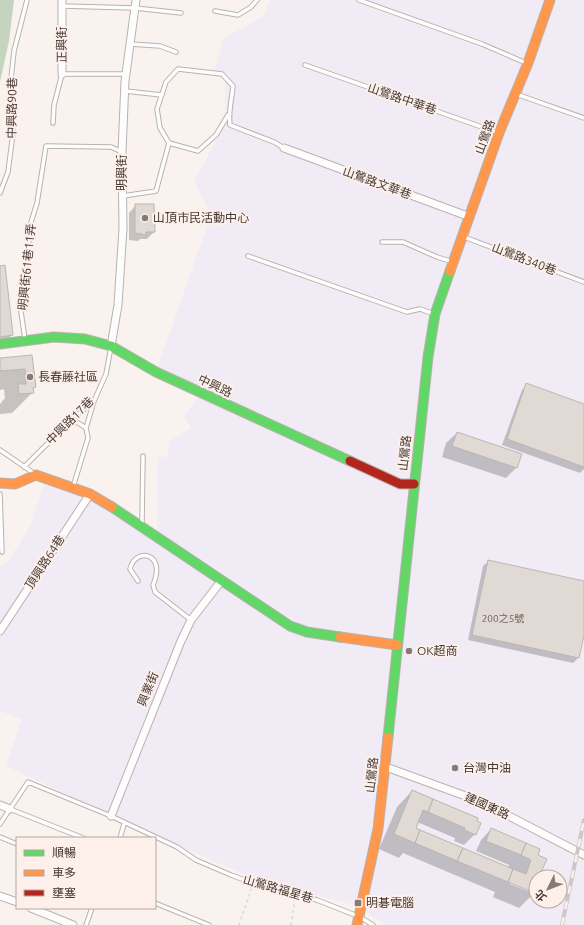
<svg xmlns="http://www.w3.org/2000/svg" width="584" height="925" font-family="Ubuntu,'Noto Sans TC',sans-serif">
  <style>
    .industrial { fill: #f1ebf6; fill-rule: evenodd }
    .forest { fill: #c4d4be }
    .shadow { fill: #0003; fill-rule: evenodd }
    .building { fill: #e1d9d4; stroke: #bcb6b0 }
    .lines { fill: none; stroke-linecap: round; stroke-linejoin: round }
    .lane-casing { stroke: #bab2ae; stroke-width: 5.5 }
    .street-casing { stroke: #bab2ae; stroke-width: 9 }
    .fast-casing { stroke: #bab2ae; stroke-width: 11 }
    .slow-casing { stroke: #bab2ae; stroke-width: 11 }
    .jam-casing { stroke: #bab2ae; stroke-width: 11 }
    .path { stroke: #dad8d7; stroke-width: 1.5; stroke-dasharray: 3 3; stroke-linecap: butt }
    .lane { stroke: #fefdfd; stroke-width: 3.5 }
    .street { stroke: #fefdfd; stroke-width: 7 }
    .fast { stroke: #63d668; stroke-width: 9 }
    .slow { stroke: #ff974d; stroke-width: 9 }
    .jam { stroke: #b3261e; stroke-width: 9 }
    .rail-casing { stroke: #cbc8c7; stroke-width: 4 }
    .rail { stroke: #fdf0eb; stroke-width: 2.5; stroke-dasharray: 8; stroke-linecap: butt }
    .poi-dot { fill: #857a76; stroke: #fdf0eb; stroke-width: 1.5 }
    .labels { text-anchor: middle; stroke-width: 4; stroke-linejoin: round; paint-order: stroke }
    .number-label { font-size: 10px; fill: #6d625d }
    .street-label { font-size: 12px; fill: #463a35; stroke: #fdf0eb }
    .poi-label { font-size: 12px; fill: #463a35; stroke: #fdf0eb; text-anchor: start }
  </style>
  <rect width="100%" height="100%" fill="#f9f2ef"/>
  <!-- industrial -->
  <path class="industrial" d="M270,0H584V925H386L355,905L256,880L119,819L6,766L22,719L0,711V566L6,564L31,525L45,480L84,494L157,540L158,458L167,456L170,441L191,428L184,416L205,388L157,369L211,215L194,181L226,123L225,80L214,73L223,39L264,16ZM536,877H560V901H536Z"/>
  <!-- forest -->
  <path class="forest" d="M0,0H14L9,41L0,82Z"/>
  <!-- shadow -->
  <path class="shadow" d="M136,205L154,232L147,239H140L138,241L129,240V213Z
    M0,267L12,335L0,346Z
    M32,356L33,392L12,413L0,414V404L5,398L4,389L0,390V359Z
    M527,385L584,405V469L580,473L502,445L522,390Z
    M457,433L516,468L506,478L442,457L446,443Z
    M489,561L584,582V631L578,658L573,663L468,640L483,566Z
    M412,791L475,834L464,845L454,841L455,838L417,822L414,828L508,868L509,865L476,851L481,840L491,829L536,855L541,877H536L534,893L519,908L493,897L495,892L403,853L399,858L379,849L397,807ZM511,882L528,889V891L510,884Z"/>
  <!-- building -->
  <path class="building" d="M135,204H154L155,232H146V235L135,233Z
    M5,265L13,335L0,337V266Z
    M32,355L36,387L33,388L34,393L19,394L18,384H26L25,369L0,371V358Z
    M526,383L584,404V467L507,439Z
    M457,432L522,454L517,468L452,446Z
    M488,560L584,581V636L579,658L472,635Z
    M412,790L433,799L428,812L423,810L416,828L420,830L415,843L394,834Z
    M433,799L478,818L477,821L481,823L476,835L464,830L465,828L428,812Z
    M491,828L526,843L521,855L486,841Z
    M420,830L463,848L457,861L415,843Z
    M526,843L540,849L538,855L547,859L542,870L544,871L542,877H536L535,893L508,882L513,869L526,874L531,860L521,855Z
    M463,848L513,869L508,882L457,861Z"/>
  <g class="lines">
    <!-- lane casing -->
    <g class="lane-casing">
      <path id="lane" d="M359,0L482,44L526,63
        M62,6L135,8L181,13
        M215,11L238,15L251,7L257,0
        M130,44L160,46L176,52
        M305,65L499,133
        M125,91L162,95
        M516,94L584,118
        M53,123L54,105L62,74H126
        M169,143L160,128L157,109L166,82L178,69L222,74L233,86C232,99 228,112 230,125L274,142L284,148
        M169,143L198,151L216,135L228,115
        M0,193L8,172L13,133L10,88L14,51L27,0
        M123,196L156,191L169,143
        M464,237L584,282
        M382,242H403L437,257L453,262
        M248,256L407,312L420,309L434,314
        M25,339L21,312L31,222L37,203L46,146L111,147L122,152
        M72,419L86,428L88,438L73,487
        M86,428L94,401
        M0,450L35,474
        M24,467L72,419L94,401L106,374L111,347
        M0,494L2,552
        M142,522L143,456
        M138,581L130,569C135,547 167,552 153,585L155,592L191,620
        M10,809L83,838
        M0,824L28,782L111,816L177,847L196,860L231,875L253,883L317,900L360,917L373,925
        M0,837L17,844
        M120,838L124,824
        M155,903L209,925
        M86,925L92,908"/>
    </g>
    <!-- street casing -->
    <g class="street-casing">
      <path id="street" d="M62,74V0
        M284,148L470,217
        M111,346L118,305L123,228L122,152L125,81L136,0
        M0,631L90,494
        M386,767L482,802L584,855
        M0,805L10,809
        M111,816L181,641L191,620L222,580
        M0,896L17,902
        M31,908L73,925"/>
    </g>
    <!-- fast casing -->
    <g class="fast-casing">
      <path id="fast" d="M0,344L54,337L85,339L111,346L156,372L350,461
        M112,507L290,626L307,632L340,637
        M388,737L428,357L435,314L450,271"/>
    </g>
    <!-- slow casing -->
    <g class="slow-casing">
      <path id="slow" d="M450,271L499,133L528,63L550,0
        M0,483L15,484L36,475L90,494L112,507
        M340,637L397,645
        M357,925L378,829L388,737"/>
    </g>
    <!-- jam casing -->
    <g class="jam-casing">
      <path id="jam" d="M350,461L400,484H414"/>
    </g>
    <!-- path -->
    <path class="path" d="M239,925L252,887
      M291,925L295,899"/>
    <!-- lane -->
    <use href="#lane" class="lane"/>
    <!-- street -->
    <use href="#street" class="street"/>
    <!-- fast -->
    <use href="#fast" class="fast"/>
    <!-- slow -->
    <use href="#slow" class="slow"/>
    <!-- jam -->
    <use href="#jam" class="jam"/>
    <!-- rail casing -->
    <g class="rail-casing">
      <path id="rail" d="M562,925L584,820"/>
    </g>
    <!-- rail -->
    <use href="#rail" class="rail"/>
  </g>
  <!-- markers -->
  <g class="poi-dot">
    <circle cx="145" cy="218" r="4"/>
    <circle cx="30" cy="377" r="4"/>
    <circle cx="409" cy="651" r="4"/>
    <circle cx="455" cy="768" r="4"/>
    <rect x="354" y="899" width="8" height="8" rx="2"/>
  </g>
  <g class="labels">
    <!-- number labels -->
    <g class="number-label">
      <text x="503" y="622">200之5號</text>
    </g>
    <!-- street labels -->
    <g class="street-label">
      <text transform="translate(62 45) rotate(-90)" y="4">正興街</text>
      <text transform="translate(402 99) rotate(19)" y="4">山鶯路中華巷</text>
      <text transform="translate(12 108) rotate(-89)" y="4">中興路90巷</text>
      <text transform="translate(485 137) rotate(-70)" y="4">山鶯路</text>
      <text transform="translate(122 173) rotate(-90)" y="4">明興街</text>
      <text transform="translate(377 183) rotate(20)" y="4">山鶯路文華巷</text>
      <text transform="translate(524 259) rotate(21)" y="4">山鶯路340巷</text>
      <text transform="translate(27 267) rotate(-84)" y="4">明興街61巷11弄</text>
      <text transform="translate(215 386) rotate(25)" y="4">中興路</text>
      <text transform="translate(70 421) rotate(-45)" y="4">中興路17巷</text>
      <text transform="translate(405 453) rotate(-84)" y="4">山鶯路</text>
      <text transform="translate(45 562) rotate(-57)" y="4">頂興路64巷</text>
      <text transform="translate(148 689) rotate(-68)" y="4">興業街</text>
      <text transform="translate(372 775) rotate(-84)" y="4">山鶯路</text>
      <text transform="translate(487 806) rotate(24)" y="4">建國東路</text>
      <text transform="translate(278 889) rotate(16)" y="4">山鶯路福星巷</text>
    </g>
    <!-- poi labels -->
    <g class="poi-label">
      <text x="153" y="222">山頂市民活動中心</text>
      <text x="38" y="381">長春藤社區</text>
      <text x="417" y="655">OK超商</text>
      <text x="463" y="772">台灣中油</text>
      <text x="366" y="907">明碁電腦</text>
    </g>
  </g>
  <!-- legend -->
  <rect x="16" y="837" width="140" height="72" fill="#fdf0eb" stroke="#b4a7a2"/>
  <rect x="24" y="850" width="20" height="6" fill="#63d668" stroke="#b4a7a2"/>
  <text x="52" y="857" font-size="12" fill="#463a35">順暢</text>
  <rect x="24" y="870" width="20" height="6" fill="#ff974d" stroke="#b4a7a2"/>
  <text x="52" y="877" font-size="12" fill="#463a35">車多</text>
  <rect x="24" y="890" width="20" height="6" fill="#b3261e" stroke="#b4a7a2"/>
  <text x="52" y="897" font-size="12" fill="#463a35">壅塞</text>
  <!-- north arrow -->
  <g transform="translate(548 889) rotate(227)"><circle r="19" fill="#fdf0eb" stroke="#b4a7a2"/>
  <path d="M0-3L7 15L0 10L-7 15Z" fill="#857a76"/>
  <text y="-6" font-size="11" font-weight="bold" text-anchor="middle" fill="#463a35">北</text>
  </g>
</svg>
